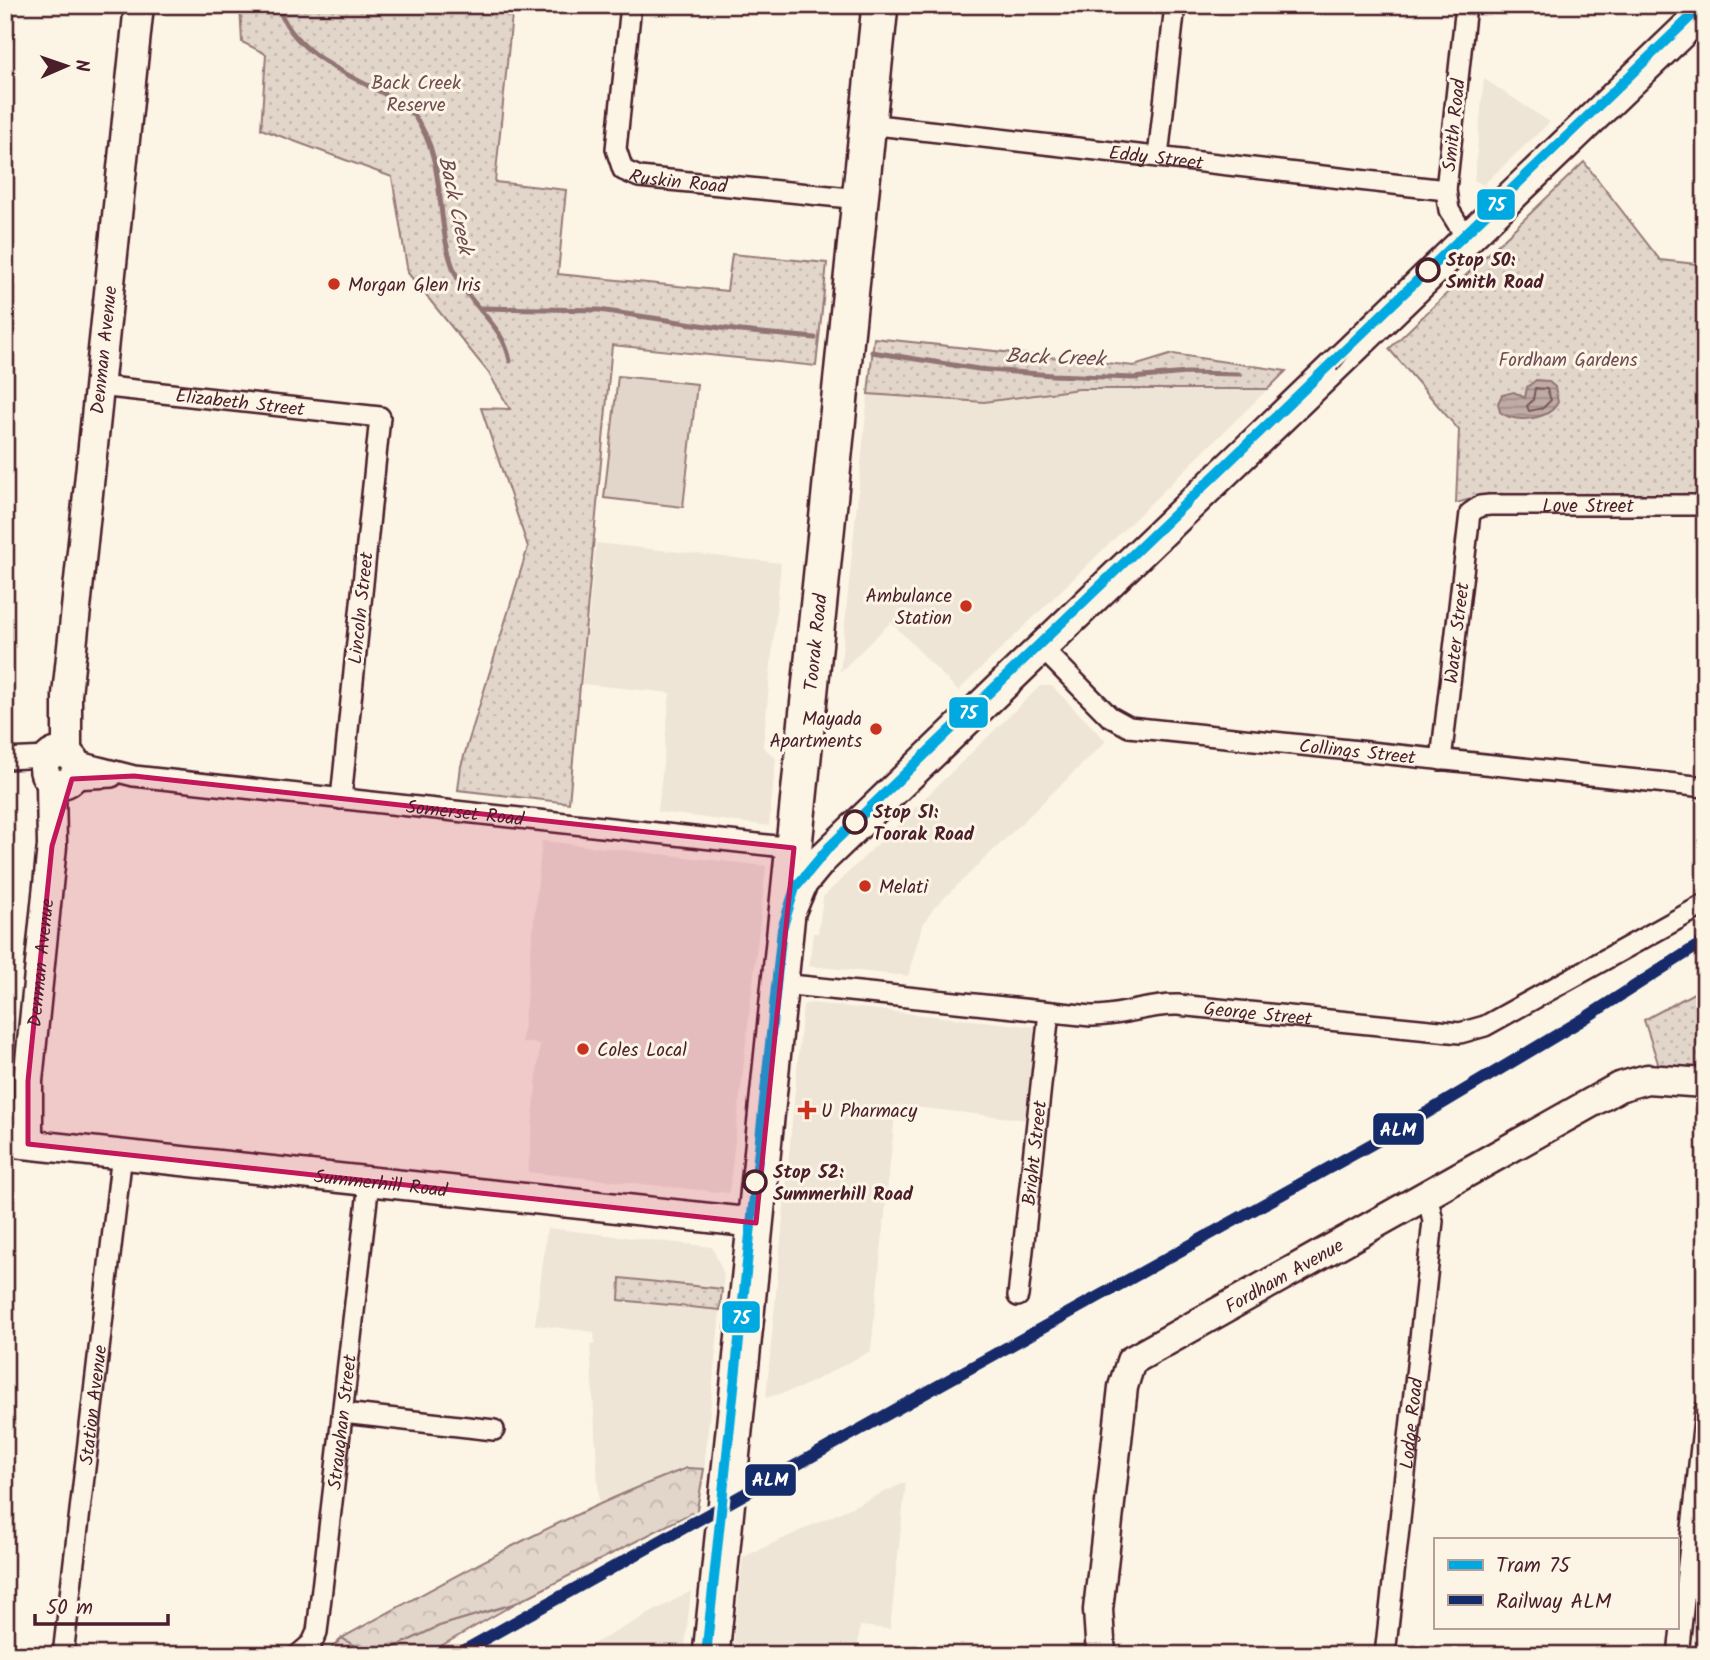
<svg xmlns="http://www.w3.org/2000/svg" width="1710" height="1660" font-family="Kalam,sans-serif">
  <style>
    .built { fill: #eee5d7 }
    .grass { fill: #e2d5ca; stroke: #967a7a; stroke-width: 2 }
    .forest { fill: url(#forest-crowns); stroke: #967a7a; stroke-width: 2 }
    .park { fill: url(#park-dots); stroke: #967a7a; stroke-width: 2 }
    .water { fill: url(#water-rules); stroke: #917474; stroke-width: 2 }
    .lines { fill: none; stroke-linecap: round; stroke-linejoin: round }
    .shore { stroke: #79575c; stroke-width: 2 }
    .stream { stroke: #917474; stroke-width: 5 }
    .street-casing { stroke: #4a1f2b; stroke-width: 24 }
    .secondary-casing { stroke: #4a1f2b; stroke-width: 33 }
    .primary-casing { stroke: #4a1f2b; stroke-width: 35 }
    .highway-casing { stroke: #4a1f2b; stroke-width: 40 }
    .street { stroke: #fcf5e5; stroke-width: 19 }
    .secondary { stroke: #fcf5e5; stroke-width: 28 }
    .primary { stroke: #fcf5e5; stroke-width: 30 }
    .highway { stroke: #fcf5e5; stroke-width: 35 }
    .tram { stroke: #4a1f2b; stroke-width: 2 }
    .rail-1-casing { stroke: #fcf5e5; stroke-width: 18 }
    .rail-1 { stroke: #152c6b; stroke-width: 12 }
    .tram-1-casing { stroke: #fcf5e5; stroke-width: 16 }
    .tram-1 { stroke: #00a9e0; stroke-width: 10 }
    .marked { fill: #c2185b; fill-opacity: 0.2; stroke: #c2185b; stroke-width: 5; stroke-linejoin: round }
    .stop-dot { fill: #fcf5e5; stroke: #4a1f2b; stroke-width: 3.5 }
    .poi-dot { fill: #c8321e; stroke: #fcf5e5; stroke-width: 2.5 }
    .labels { text-anchor: middle; stroke-width: 6; stroke-linejoin: round; paint-order: stroke }
    .park-label { font-size: 19px; fill: #704c53; stroke: #fcf5e5 }
    .street-label { font-size: 19px; fill: #4a1f2b; stroke: #fcf5e5 }
    .stop-label { font-size: 19px; font-weight: bold; fill: #4a1f2b; stroke: #fcf5e5; text-anchor: start }
    .poi-label { font-size: 19px; fill: #4a1f2b; stroke: #fcf5e5; text-anchor: start }
    .water-label { font-size: 21px; font-style: italic; fill: #6d4950; stroke: #fcf5e5 }
    .line-badge { stroke: #fcf5e5; stroke-width: 2.5 }
    .badge-label { font-size: 19px; text-anchor: middle; font-weight: bold; fill: #fff }
  </style>
  <defs>
    <pattern id="forest-crowns" width="20" height="18" patternUnits="userSpaceOnUse" patternTransform="scale(1.75)"><rect width="20" height="18" fill="#e2d5ca"/><path d="M2 6a3 3 0 1 1 6 0M12 15a3 3 0 1 1 6 0" fill="none" stroke="#c3b6ae"/></pattern>
    <pattern id="park-dots" width="8" height="8" patternUnits="userSpaceOnUse" patternTransform="scale(1.75)"><rect width="8" height="8" fill="#e2d5ca"/><path d="M2 2h.1M6 6h.1" fill="none" stroke="#c3b6ae" stroke-width="1.8" stroke-linecap="round"/></pattern>
    <pattern id="water-rules" width="6" height="5" patternUnits="userSpaceOnUse" patternTransform="scale(1.75)"><rect width="6" height="5" fill="#c0aca5"/><path d="M0 2.5h6" fill="none" stroke="#9e8b87"/></pattern>
  </defs>
  <rect width="100%" height="100%" fill="#fcf5e5"/>
  <filter id="ink" filterUnits="userSpaceOnUse"><feTurbulence type="fractalNoise" baseFrequency=".0143" numOctaves="2"/><feDisplacementMap in="SourceGraphic" scale="14" xChannelSelector="R" yChannelSelector="G"/><feConvolveMatrix kernelMatrix="1 2 1 2 8 2 1 2 1" color-interpolation-filters="sRGB"/></filter>
  <g filter="url(#ink)">
    <!-- built -->
    <path class="built" d="M1484,79L1550,122L1483,185L1474,180Z
      M1079,389H1268L958,691L891,622L840,672L868,394L984,402Z
      M596,543L781,563L763,747L776,758L769,826L658,812L670,693L582,684Z
      M1040,686H1052L1106,741L934,908L922,926L908,976L809,966L813,933H818L823,897Z
      M542,841L766,866L729,1193L528,1172L540,1044L522,1042Z
      M812,1003L1038,1027L1028,1120L896,1105L871,1351L800,1388L766,1398L803,1005Z
      M547,1228L712,1247L724,1274L704,1469L686,1468L599,1503L590,1344L595,1343L594,1332L535,1325Z
      M906,1482L890,1629L860,1626L857,1655H732L743,1557Z
      M691,1591L684,1655H573Z"/>
    <!-- grass -->
    <path class="grass" d="M618,376L697,384L683,507L604,498Z
      M516,1603L425,1655H378L439,1626Z
      M342,1638L370,1655H325Z"/>
    <!-- forest -->
    <path class="forest" d="M687,1468L704,1469L696,1515L691,1513L516,1603L439,1626L378,1655H370L342,1638C455,1576 566,1513 687,1468Z"/>
    <!-- park -->
    <path class="park" d="M240,5H513L495,182L566,190L558,274L727,291L732,254L827,263L816,366L612,345L569,803L458,790L461,766L528,547L481,408L510,409L488,372L408,273L392,177L261,129L266,54L242,42Z
      M1584,162L1660,260L1705,265L1698,360L1705,361V495H1487L1456,503L1459,430L1389,349Z
      M874,338L1134,366L1173,354L1286,371L1268,389H1079L984,402L868,394Z
      M1705,987V1071L1660,1069L1644,1020Z
      M620,1278L722,1289L720,1310L619,1300Z"/>
    <!-- water -->
    <path class="water" d="M1536,380L1548,381L1555,387L1558,402C1549,420 1516,424 1500,412L1498,403L1502,395L1514,392L1525,398L1527,387Z"/>
    <g class="lines">
      <!-- shore -->
      <path class="shore" d="M1535,388L1547,389L1551,400L1543,408L1529,411L1527,406L1533,400Z"/>
      <!-- stream -->
      <path class="stream" d="M278,5C289,46 335,69 371,87C386,95 404,103 415,117C449,163 433,227 457,277C472,309 503,324 510,361
        M481,308L599,310L741,331L815,338
        M872,352L978,369L1052,375L1133,378L1186,373L1239,374"/>
      <!-- street casing -->
      <g class="street-casing">
        <g id="street">
          <path id="s1" d="M631,5L616,149L623,170L639,177L860,199"/>
          <path d="M1466,5L1446,190L1449,210L1467,239"/>
          <path id="s2" d="M868,124L1446,190"/>
          <path d="M1158,157L1175,5"/>
          <path id="s3" d="M99,386L380,417L341,799"/>
          <path id="s4" d="M1042,648L1109,716L1129,727L1705,787"/>
          <path d="M5,759L48,757"/>
          <path id="s5" d="M1441,760L1470,513L1480,506L1490,505H1705"/>
          <path id="s6" d="M75,761L134,776L794,848"/>
          <path d="M72,779L112,777"/>
          <path id="s7" d="M781,984L1091,1016C1120,1017 1148,1004 1178,1005L1460,1033L1485,1026L1705,904"/>
          <path id="s8" d="M1018,1296L1049,1012"/>
          <path d="M343,1413L494,1430"/>
          <path id="s9" d="M63,1655L122,1154"/>
          <path id="s10" d="M298,1655L312,1643L317,1632L369,1182"/>
          <path id="s11" d="M1385,1655L1433,1221L1427,1194"/>
          <path d="M1678,1655L1705,1410"/>
        </g>
      </g>
      <!-- secondary casing -->
      <g class="secondary-casing">
        <g id="secondary">
          <circle cx="60" cy="768" r="16"/>
          <path id="s12" d="M67,754V695L139,5"/>
          <path id="s13" d="M5,1142L756,1223"/>
          <path id="s14" d="M28,1144V1081L52,846L51,782"/>
          <path id="s15" d="M1101,1655L1098,1610L1123,1387L1131,1361L1619,1087L1647,1079L1705,1083"/>
        </g>
      </g>
      <!-- primary casing -->
      <g class="primary-casing">
        <path id="primary" d="M791,909L802,883L821,860L1705,10"/>
      </g>
      <!-- highway casing -->
      <g class="highway-casing">
        <g id="highway">
          <path id="s16" d="M711,1655L880,5"/>
        </g>
      </g>
      <!-- street -->
      <use href="#street" class="street"/>
      <!-- secondary -->
      <use href="#secondary" class="secondary"/>
      <!-- primary -->
      <use href="#primary" class="primary"/>
      <!-- highway -->
      <use href="#highway" class="highway"/>
      <!-- tram -->
      <path class="tram" d="M1337,370L1382,314"/>
      <!-- rail-1 casing -->
      <g class="rail-1-casing">
        <path id="rail-1" d="M456,1655L1413,1121L1582,1020L1705,941"/>
      </g>
      <!-- rail-1 -->
      <use href="#rail-1" class="rail-1"/>
      <!-- tram-1 casing -->
      <g class="tram-1-casing">
        <path id="tram-1" d="M706,1655L782,929L795,888L830,846L1703,5"/>
      </g>
      <!-- tram-1 -->
      <use href="#tram-1" class="tram-1"/>
    </g>
  </g>
  <!-- marked area -->
  <path class="marked" d="M134,776L794,848L756,1223L28,1144V1081L52,846L72,779Z"/>
  <!-- markers -->
  <g class="stop-dot">
    <circle cx="1428" cy="270" r="11"/>
    <circle cx="855" cy="822" r="11"/>
    <circle cx="755" cy="1182" r="11"/>
  </g>
  <g class="poi-dot">
    <circle cx="334" cy="284" r="7"/>
    <circle cx="966" cy="606" r="7"/>
    <circle cx="876" cy="729" r="7"/>
    <circle cx="865" cy="886" r="7"/>
    <circle cx="583" cy="1049" r="7"/>
    <path d="M803.5 1099.5h7v7h7v7h-7v7h-7v-7h-7v-7h7z"/>
  </g>
  <g class="labels">
    <!-- park labels -->
    <g class="park-label">
      <text x="416" y="89">Back Creek<tspan x="416" dy="22">Reserve</tspan></text>
      <text x="1568" y="366">Fordham Gardens</text>
    </g>
    <!-- street labels -->
    <g class="street-label">
      <text transform="translate(1453 125) rotate(-84)" y="7">Smith Road</text>
      <text dy="7" stroke="none"><textPath href="#s2" startOffset="290">Eddy Street</textPath></text>
      <text dy="7" stroke="none"><textPath href="#s1" startOffset="224">Ruskin Road</textPath></text>
      <text dy="7" stroke="none"><textPath href="#s12" startOffset="406">Denman Avenue</textPath></text>
      <text dy="7" stroke="none"><textPath href="#s3" startOffset="142">Elizabeth Street</textPath></text>
      <text dy="7" stroke="none"><textPath href="#s5" startOffset="369">Love Street</textPath></text>
      <text transform="translate(360 608) rotate(-84)" y="7">Lincoln Street</text>
      <text dy="7" stroke="none"><textPath href="#s5" startOffset="128">Water Street</textPath></text>
      <text dy="7" stroke="none"><textPath href="#s16" startOffset="1018">Toorak Road</textPath></text>
      <text dy="7" stroke="none"><textPath href="#s4" startOffset="348">Collings Street</textPath></text>
      <text dy="7" stroke="none"><textPath href="#s6" startOffset="394">Somerset Road</textPath></text>
      <text dy="7" stroke="none"><textPath href="#s14" startOffset="182">Denman Avenue</textPath></text>
      <text dy="7" stroke="none"><textPath href="#s7" startOffset="480">George Street</textPath></text>
      <text dy="7" stroke="none"><textPath href="#s8" startOffset="144">Bright Street</textPath></text>
      <text dy="7" stroke="none"><textPath href="#s13" startOffset="378">Summerhill Road</textPath></text>
      <text dy="7" stroke="none"><textPath href="#s15" startOffset="472">Fordham Avenue</textPath></text>
      <text dy="7" stroke="none"><textPath href="#s9" startOffset="252">Station Avenue</textPath></text>
      <text dy="7" stroke="none"><textPath href="#s10" startOffset="242">Straughan Street</textPath></text>
      <text dy="7" stroke="none"><textPath href="#s11" startOffset="233">Lodge Road</textPath></text>
    </g>
    <!-- stop labels -->
    <g class="stop-label">
      <text x="1446" y="266">Stop 50:<tspan x="1446" dy="22">Smith Road</tspan></text>
      <text x="873" y="818">Stop 51:<tspan x="873" dy="22">Toorak Road</tspan></text>
      <text x="773" y="1178">Stop 52:<tspan x="773" dy="22">Summerhill Road</tspan></text>
    </g>
    <!-- poi labels -->
    <g class="poi-label">
      <text x="348" y="291">Morgan Glen Iris</text>
      <text x="952" y="602" text-anchor="end">Ambulance<tspan x="952" dy="22">Station</tspan></text>
      <text x="862" y="725" text-anchor="end">Mayada<tspan x="862" dy="22">Apartments</tspan></text>
      <text x="879" y="893">Melati</text>
      <text x="597" y="1056">Coles Local</text>
      <text x="821" y="1117">U Pharmacy</text>
    </g>
    <!-- water labels -->
    <g class="water-label">
      <text transform="translate(456 205) rotate(78)" y="7">Back Creek</text>
      <text transform="translate(1055 357) rotate(2)" y="7">Back Creek</text>
    </g>
  </g>
  <g class="line-badge">
    <rect x="1476" y="188" width="40" height="33" rx="7" fill="#00a9e0"/>
    <rect x="948" y="696" width="41" height="33" rx="7" fill="#00a9e0"/>
    <rect x="1372" y="1112" width="53" height="34" rx="7" fill="#152c6b"/>
    <rect x="721" y="1300" width="40" height="34" rx="7" fill="#00a9e0"/>
    <rect x="744" y="1463" width="53" height="34" rx="7" fill="#152c6b"/>
  </g>
  <g class="badge-label">
    <text x="1496" y="211">75</text>
    <text x="968" y="719">75</text>
    <text x="1398" y="1136">ALM</text>
    <text x="741" y="1324">75</text>
    <text x="770" y="1486">ALM</text>
  </g>
  <!-- margin -->
  <rect width="1710" height="1660" fill="none" stroke="#fcf5e5" stroke-width="28"/>
  <rect x="14" y="14" width="1682" height="1632" fill="none" stroke="#4a1f2b" stroke-width="2.5" filter="url(#ink)"/>
  <!-- legend -->
  <rect x="1434" y="1538" width="245" height="91" fill="#fcf5e5" stroke="#b59f9b" stroke-width="2"/>
  <rect x="1448" y="1560" width="35" height="10" fill="#00a9e0" stroke="#b59f9b" stroke-width="2"/>
  <text x="1496" y="1572" font-size="21" fill="#4a1f2b">Tram 75</text>
  <rect x="1448" y="1595" width="35" height="10" fill="#152c6b" stroke="#b59f9b" stroke-width="2"/>
  <text x="1496" y="1608" font-size="21" fill="#4a1f2b">Railway ALM</text>
  <!-- north arrow -->
  <g transform="translate(66 66) rotate(88)" stroke="#fcf5e5" stroke-width="5" paint-order="stroke">
  <path d="M0-5L12 26L0 18L-12 26Z" fill="#4a1f2b"/>
  <text y="-10" font-size="19" font-weight="bold" text-anchor="middle" fill="#4a1f2b">N</text>
  </g>
  <!-- scale -->
  <path d="M35 1614v10h133v-10" fill="none" stroke="#4a1f2b" stroke-width="3.5"/>
  <text x="46" y="1614" font-size="21" fill="#4a1f2b" stroke="#fcf5e5" stroke-width="5" paint-order="stroke">50 m</text>
</svg>
